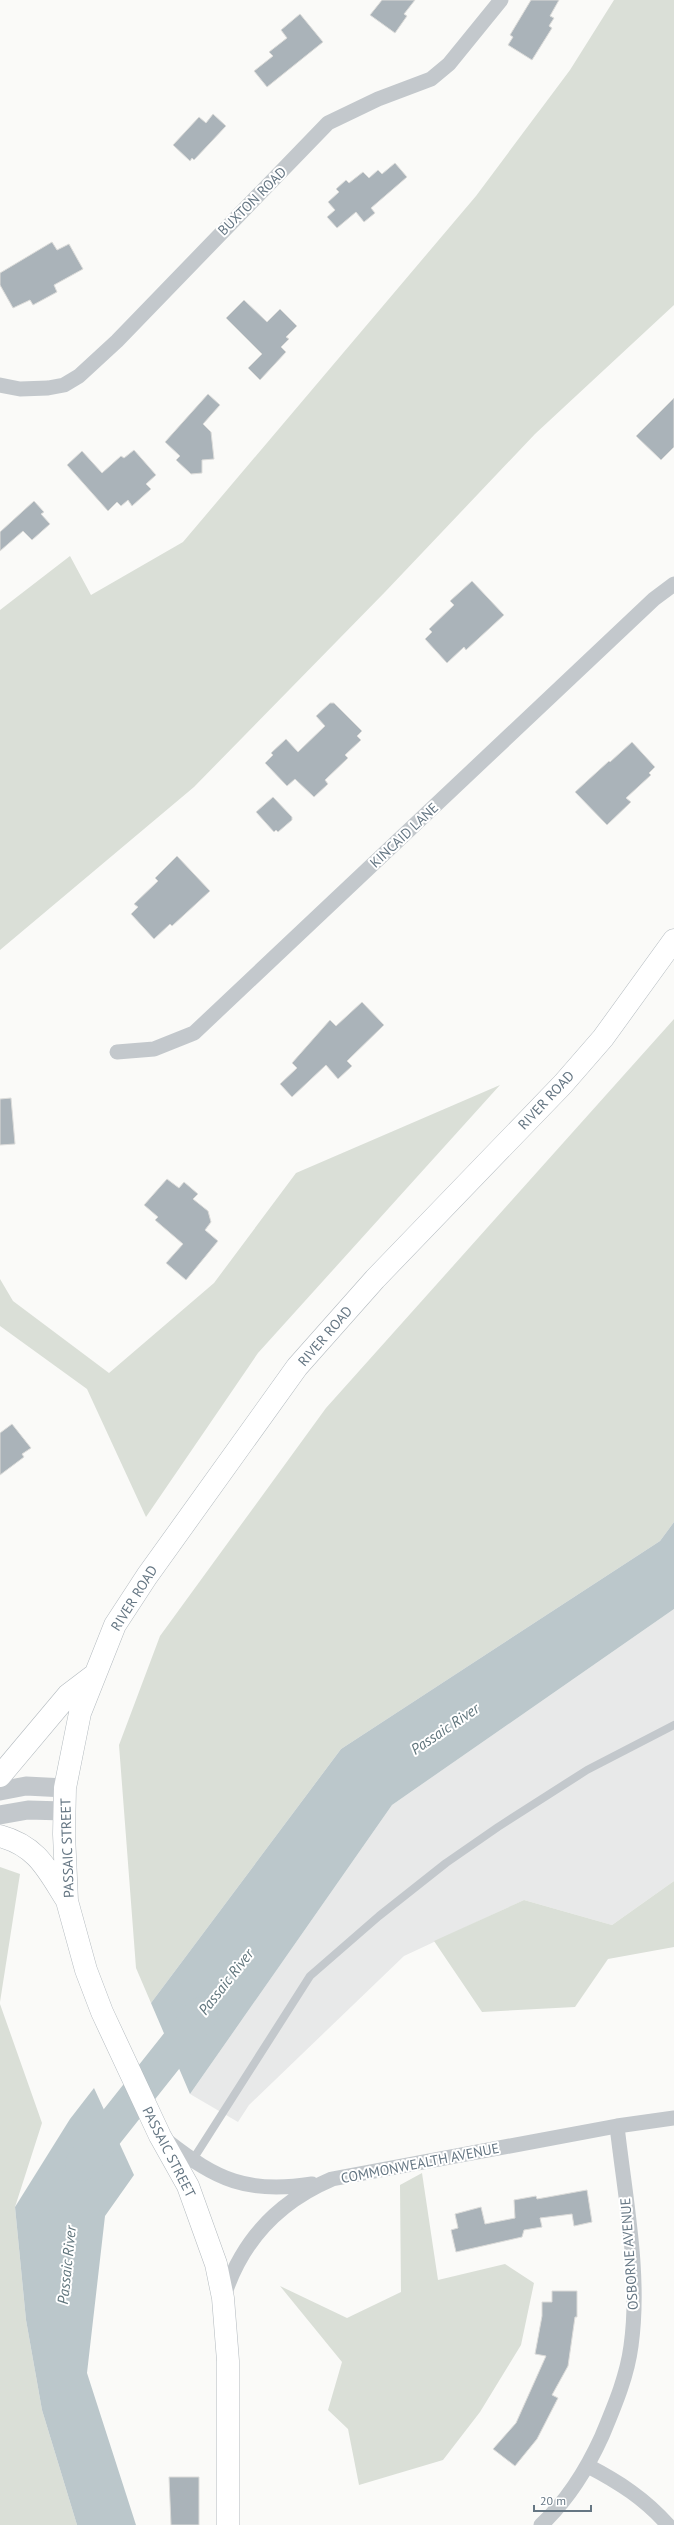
<svg xmlns="http://www.w3.org/2000/svg" width="674" height="2525" font-family="'PT Sans',sans-serif">
  <style>
    .built { fill: #e8e9e9 }
    .green { fill: #dadfd7 }
    .water { fill: #bbc7cb }
    .lines { fill: none; stroke-linecap: round; stroke-linejoin: round }
    .river { stroke: #bbc7cb; stroke-width: 34 }
    .building { fill: #aab3b9; stroke: #dcdcda }
    .secondary-casing { stroke: #b3babf; stroke-width: 23 }
    .service { stroke: #c3c8cc; stroke-width: 8 }
    .minor { stroke: #c3c8cc; stroke-width: 15 }
    .tertiary { stroke: #c3c8cc; stroke-width: 19 }
    .secondary { stroke: #fff; stroke-width: 22 }
    .labels { text-anchor: middle; stroke-width: 4; stroke-linejoin: round; paint-order: stroke }
    .street-label { font-size: 14px; fill: #657683; stroke: #fff }
    .water-label { font-size: 15px; font-style: italic; fill: #60757c; stroke: #fff }
  </style>
  <rect width="100%" height="100%" fill="#fafaf8"/>
  <!-- built -->
  <path class="built" d="M674,1609V1881L612,1925L524,1900L404,1956L249,2105L238,2122L190,2094L392,1805Z"/>
  <!-- green -->
  <path class="green" d="M614,0H674V305L535,434L385,592L194,787L0,950V610L70,556L91,595L183,542L476,196L570,70Z
    M674,1019V1522L660,1541L341,1749L151,2003L136,1968L119,1745L160,1636L326,1408Z
    M500,1085L258,1353L146,1517L87,1389L0,1326V1279L13,1301L109,1373L214,1283L296,1173Z
    M0,1867L20,1874L0,2002Z
    M674,1881V1947L608,1959L575,2007L482,2012L434,1941L524,1900L612,1925Z
    M0,2004L42,2123L15,2207L26,2320L42,2410L77,2525H0Z
    M422,2173L438,2280L505,2264L534,2283L521,2345L480,2412L443,2460L359,2485L348,2429L328,2410L342,2362L280,2286L347,2318L401,2292L400,2185Z"/>
  <!-- water -->
  <path class="water" d="M674,1522V1609L392,1805L190,2094L151,2003L341,1749L660,1541Z
    M94,2088L134,2175L105,2216L87,2373L136,2525H77L42,2410L26,2320L15,2207L70,2119Z"/>
  <g class="lines">
    <!-- river -->
    <path class="river" d="M82,2164L201,2014"/>
  </g>
  <!-- building -->
  <path class="building" d="M382,0H415L404,14L407,16L395,33L370,15Z
    M531,0H559L550,16L554,18L549,26L552,28L532,60L508,45L513,37L510,35Z
    M300,14L323,42L267,87L254,71L273,56L269,52L287,38L281,30Z
    M213,114L226,126L194,160L192,158L190,161L173,145L199,117L206,123Z
    M395,163L407,177L371,208L375,213L364,222L356,212L337,228L327,217L335,210L328,202L339,192L336,189L346,180L349,183L363,172L369,178L378,170L382,174Z
    M52,242L57,250L69,244L83,269L54,285L57,292L33,305L30,300L13,308L0,285V273Z
    M244,300L267,322L280,309L297,326L286,337L289,339L281,347L286,352L260,380L248,368L262,354L226,318Z
    M208,394L220,405L203,424L211,432L214,459L202,460V473L191,474L176,460L180,456L165,442Z
    M674,398V447L661,460L636,436Z
    M134,450L156,475L146,484L151,489L132,506L128,500L121,506L117,502L108,511L67,465L82,451L102,473L121,456L124,458Z
    M34,501L44,512L41,514L50,524L32,540L23,531L0,551V532Z
    M472,581L504,615L466,650L464,647L447,663L425,639L432,632L429,629L454,605L450,601Z
    M330,703H334L362,731L357,736L361,740L345,755L348,758L325,780L328,784L314,797L295,779L287,786L265,763L273,755L271,753L286,739L298,752L325,726L316,716Z
    M632,742L655,767L649,773L651,775L626,798L631,802L607,825L575,792L609,761L610,762Z
    M273,797L292,817V820L278,832L276,830L274,832L256,812Z
    M177,856L210,891L172,926L170,924L154,939L131,914L138,907L134,904L158,881L155,878Z
    M362,1002L384,1025L347,1061L352,1066L338,1079L326,1065L292,1097L280,1084L297,1068L292,1063L330,1020L336,1026Z
    M11,1098L15,1144L0,1145V1099Z
    M167,1179L179,1188L184,1182L198,1194L193,1199L208,1211L211,1222L205,1230L218,1241L186,1280L166,1263L183,1244L155,1220L158,1217L144,1205Z
    M12,1424L31,1448L22,1454L24,1457L0,1475V1433Z
    M587,2190L592,2222L574,2226L572,2214L540,2218L542,2227L524,2230L522,2237L456,2252L451,2230L458,2228L455,2214L481,2207L485,2224L515,2218L514,2200L536,2196L537,2199Z
    M552,2291H577V2317H575L568,2366L552,2395L558,2398L537,2439L515,2466L493,2449L516,2423L546,2356L535,2354L542,2316V2302H552Z
    M169,2477H199V2525H171Z"/>
  <g class="lines">
    <!-- secondary casing -->
    <g class="secondary-casing">
      <path id="secondary" d="M0,1776L68,1695L93,1676
        M0,1836C37,1846 47,1869 66,1899
        M228,2525V2361L223,2298L216,2264L188,2186L160,2136L102,2012L86,1970L67,1901L64,1834L65,1788L80,1713L115,1625L147,1576L297,1367L375,1279L563,1084L603,1038L674,940"/>
    </g>
    <!-- service -->
    <path class="service" d="M192,2161L310,1976L379,1916L446,1863L498,1827L587,1770L674,1725"/>
    <!-- minor -->
    <path class="minor" d="M0,385L20,389L48,388L64,385L79,376L117,341L328,123L378,99L431,79L449,64L501,0
      M117,1052L154,1049L194,1033L654,599L674,584
      M167,2141C217,2180 247,2194 312,2184
      M224,2296C242,2240 278,2202 332,2179L617,2126L674,2118
      M588,2466C619,2482 645,2499 668,2525
      M541,2525C568,2500 587,2469 602,2436C614,2407 627,2377 631,2346C641,2274 625,2198 617,2126"/>
    <!-- tertiary -->
    <path class="tertiary" d="M0,1791L26,1786L65,1788
      M0,1815L28,1810L64,1811"/>
    <!-- secondary -->
    <use href="#secondary" class="secondary"/>
  </g>
  <g class="labels">
    <!-- street labels -->
    <g class="street-label">
      <text transform="translate(252 201) rotate(-45)" y="5">BUXTON ROAD</text>
      <text transform="translate(404 835) rotate(-43)" y="5">KINCAID LANE</text>
      <text transform="translate(546 1100) rotate(-47)" y="5">RIVER ROAD</text>
      <text transform="translate(325 1336) rotate(-49)" y="5">RIVER ROAD</text>
      <text transform="translate(134 1598) rotate(-58)" y="5">RIVER ROAD</text>
      <text transform="translate(67 1848) rotate(-92)" y="5">PASSAIC STREET</text>
      <text transform="translate(169 2152) rotate(63)" y="5">PASSAIC STREET</text>
      <text transform="translate(420 2163) rotate(-11)" y="5">COMMONWEALTH AVENUE</text>
      <text transform="translate(629 2254) rotate(-94)" y="5">OSBORNE AVENUE</text>
    </g>
    <!-- water labels -->
    <g class="water-label">
      <text transform="translate(445 1729) rotate(-34)" y="5">Passaic River</text>
      <text transform="translate(226 1982) rotate(-52)" y="5">Passaic River</text>
      <text transform="translate(67 2265) rotate(-84)" y="5">Passaic River</text>
    </g>
  </g>
  <!-- scale -->
  <path d="M534 2505v6h57v-6" fill="none" stroke="#657683" stroke-width="2"/>
  <text x="540" y="2505" font-size="12" fill="#657683" stroke="#ffffff" stroke-width="3" paint-order="stroke">20 m</text>
</svg>
